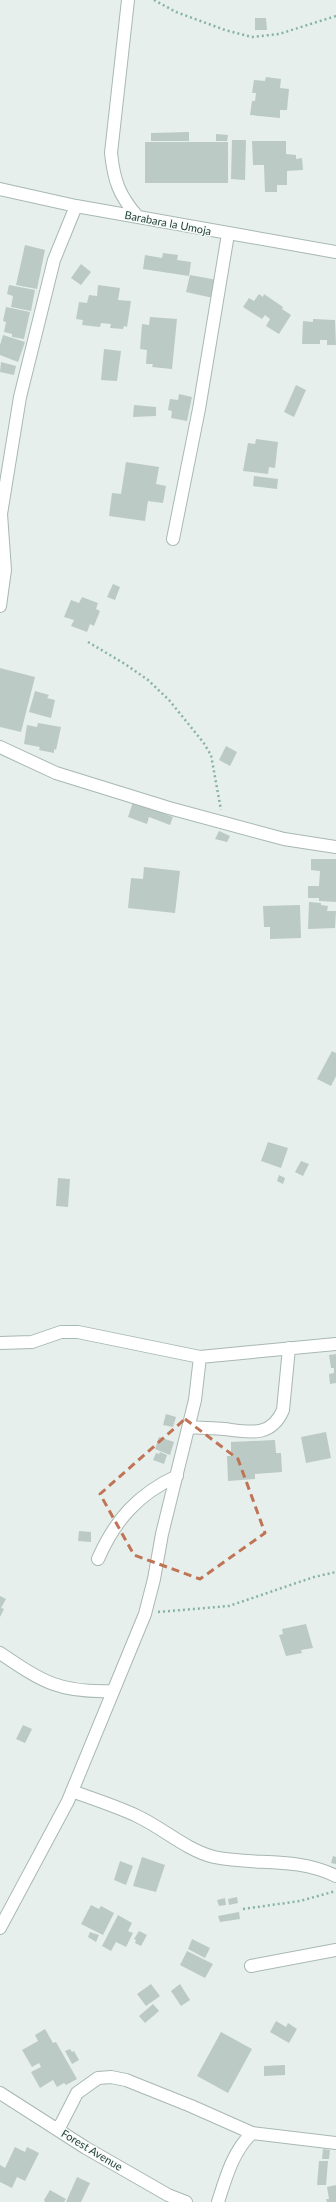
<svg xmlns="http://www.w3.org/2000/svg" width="336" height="2202" font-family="Lato,sans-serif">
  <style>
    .building { fill: #bbcac4 }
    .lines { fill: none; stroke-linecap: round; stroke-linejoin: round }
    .minor-casing { stroke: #a8b8b2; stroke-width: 14 }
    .path { stroke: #86b3a5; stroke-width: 2.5; stroke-dasharray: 2 3; stroke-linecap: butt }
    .minor { stroke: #fff; stroke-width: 12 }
    .marked { fill: none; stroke: #c07456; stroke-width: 3; stroke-dasharray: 8 5; stroke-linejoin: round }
    .labels { text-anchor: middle; stroke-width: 3; stroke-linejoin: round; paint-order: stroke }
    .street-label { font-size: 11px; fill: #24423a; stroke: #f7fbf9 }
  </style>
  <rect width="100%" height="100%" fill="#e6efeb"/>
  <!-- building -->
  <path class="building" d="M255,18H266L267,30H255Z
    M266,77L281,79L280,88L289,89L287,110H280V118L250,115L252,101H255L256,93H252L254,80L265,81Z
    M189,132V141H151V133Z
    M216,134L228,135L227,141H216Z
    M232,140H246L245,180L231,179Z
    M252,141H286V154L296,155V159L302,158L303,170L287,171V185H277V192H265L264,165H253Z
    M145,142H228V183H145Z
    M25,245L45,250L37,289L16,285Z
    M163,253L178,255L177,260L191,262L189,276L143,269L145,255L162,258Z
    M81,264L91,272L81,285L71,278Z
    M190,275L217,280L213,298L186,292Z
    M9,285L35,290L31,311L11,307L13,296L7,294Z
    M98,285L120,288L118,300L131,301L127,327L124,326L123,329L110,328L111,324L101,323L100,327L82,325L83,320L76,319L79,302L87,303L89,295L97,296Z
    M259,294L263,297L264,294L283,307L282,309L291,315L279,334L266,326L270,319L265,315L262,319L243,307L249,298L254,301Z
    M6,307L30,312L24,339L12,337V334L4,332L6,322L3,321Z
    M150,317L177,319L172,369L152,367L153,364H146L147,350L140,349L142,324L149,325Z
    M313,319L335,320L336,345H327V340H320V344H302L303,321L313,322Z
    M3,335L25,342L18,362L0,355V345Z
    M104,349L121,351L117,381L101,380Z
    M1,362L16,366L14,375L0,372Z
    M296,385L306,390L294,417L284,412Z
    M179,394L192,397L187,421L171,418L172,411L168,410L170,399L178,400Z
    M134,405L156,407V416L133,417Z
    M256,439L278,442L275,468L269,467L268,474L243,471L248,443L255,444Z
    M126,462L159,467L156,484L166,486L163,503L148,501L145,521L109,516L112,493L121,494Z
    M254,476L278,479L277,489L253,486Z
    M113,584L120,587L115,600L107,597Z
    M82,597L98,603L96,609L100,611L94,626L90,624L87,632L71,626L74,620L64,617L71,600L79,603Z
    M0,668L35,677L21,732L0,727Z
    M35,691L49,695L47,698L55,700L51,718L29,712Z
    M38,723L61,727L56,750L54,749V753L39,750L40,747L24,744L27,725L37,727Z
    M226,746L237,752L230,766L219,760Z
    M133,802L173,817L170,825L149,817L147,824L128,817Z
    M219,831L230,836L227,842L215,839Z
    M311,859H336V902L319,901V898H308V886H319L320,871L311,870Z
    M144,867L180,871L175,913L128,908L131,878L143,879Z
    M309,902L321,903V905L328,906L327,911H336L335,928L308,929Z
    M300,905L301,938L270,939V927H264L263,906Z
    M332,1051L336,1053V1076L331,1086L317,1079Z
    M268,1142L288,1148L281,1168L261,1161Z
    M301,1161L309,1164L303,1176L295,1172Z
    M279,1175L285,1178L283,1184L277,1181Z
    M58,1178L70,1179L68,1207L56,1206Z
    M336,1354V1383L330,1384L329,1374L334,1373V1368H331L329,1355Z
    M166,1414L176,1417L173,1427L163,1425Z
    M326,1432L331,1458L306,1463L301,1437Z
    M159,1437L174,1442L170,1455L155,1449Z
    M275,1440L276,1453H281L282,1472L255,1474V1479L228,1481L227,1456H231V1442Z
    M160,1452L167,1455L164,1464L153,1460L156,1453L159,1454Z
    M79,1531L91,1532V1542L78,1541Z
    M0,1596L6,1599L1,1608L4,1609L0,1617Z
    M306,1624L313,1648L301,1650L302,1653L286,1656L279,1635L283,1634L282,1629Z
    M23,1725L32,1729L25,1743L16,1739Z
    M333,1856L336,1857V1864L331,1863Z
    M142,1857L165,1865L156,1892L133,1886Z
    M120,1861L133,1866L126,1885L114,1880Z
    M237,1897L238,1903L229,1905L228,1899Z
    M225,1898L226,1905L219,1906L217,1900Z
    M91,1905L99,1909L101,1906L114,1913L103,1935L81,1924Z
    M239,1912L240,1919L220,1922L218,1916Z
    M118,1915L132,1923L128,1931L133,1933L126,1947L116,1942L111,1951L102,1946Z
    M139,1931L147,1935L141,1946L135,1943L136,1940L134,1939Z
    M90,1932L99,1935L96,1942L88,1937Z
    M192,1939L210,1948L205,1958L188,1949Z
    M187,1951L213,1964L205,1978L180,1965Z
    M151,1984L160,1996L146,2006L137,1994Z
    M180,1984L190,2000L181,2006L171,1991Z
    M153,2004L159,2011L145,2023L139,2016Z
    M276,2021L286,2027L288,2023L297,2029L289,2043L270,2032Z
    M45,2029L53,2043L56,2042L77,2079L66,2085L64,2083L57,2087L53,2080L40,2088L31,2072L41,2067L39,2063L32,2067L22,2050L38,2041L35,2035Z
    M221,2032L252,2049L228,2093L197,2076Z
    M70,2049L72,2052L74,2051L79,2060L72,2064L65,2051Z
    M285,2065V2075L264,2076V2066Z
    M15,2147L25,2152L27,2147L39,2153L25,2181L17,2177L12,2188L0,2182V2165L5,2168Z
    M323,2149L330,2150L329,2159H322Z
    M319,2161H328L326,2185H317Z
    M77,2177L90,2183L81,2202H66Z
    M336,2185V2202H327L326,2199H329L327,2187Z
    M50,2190L66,2199L64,2202H45L44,2200Z"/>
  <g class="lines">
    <!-- minor casing -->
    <g class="minor-casing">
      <path id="minor" d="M128,0L111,153C114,181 119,195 137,216
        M0,189L76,206L336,252
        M173,539L199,409L228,234
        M0,606L5,570L1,514L20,397L54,260L76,206
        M0,747L56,773L169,808L284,839L336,847
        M0,1343L32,1342L61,1332H78L200,1357L336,1344
        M189,1427C201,1428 213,1428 224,1429C249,1432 271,1438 283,1410L289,1348
        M98,1559C115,1520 138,1494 177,1476
        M0,1653C43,1682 59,1693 113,1691
        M72,1791C93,1799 116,1806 137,1816C163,1828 186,1850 214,1857C257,1866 294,1856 336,1876
        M0,1928L68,1801L145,1614L154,1579L162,1534L195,1400L200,1357
        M251,1966L336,1950
        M0,2093L86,2148L168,2195L186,2202
        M58,2130L77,2093L98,2078L111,2077L126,2080L191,2106L252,2133L336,2143
        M218,2202C226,2177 233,2151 252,2133"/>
    </g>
    <!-- path -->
    <path class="path" d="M154,0L176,12L225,30L252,37L279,34L336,16
      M88,642L125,664L148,680L169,700L203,742L211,755L221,810
      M158,1612L229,1606L314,1577L336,1572
      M243,1909L300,1901L336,1891"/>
    <!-- minor -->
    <use href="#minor" class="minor"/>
  </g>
  <!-- marked area -->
  <path class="marked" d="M185,1419L238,1459L265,1533L200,1579L134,1555L100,1494Z"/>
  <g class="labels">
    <!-- street labels -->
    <g class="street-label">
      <text transform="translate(168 223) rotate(11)" y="4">Barabara la Umoja</text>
      <text transform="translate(92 2150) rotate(31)" y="4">Forest Avenue</text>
    </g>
  </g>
</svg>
